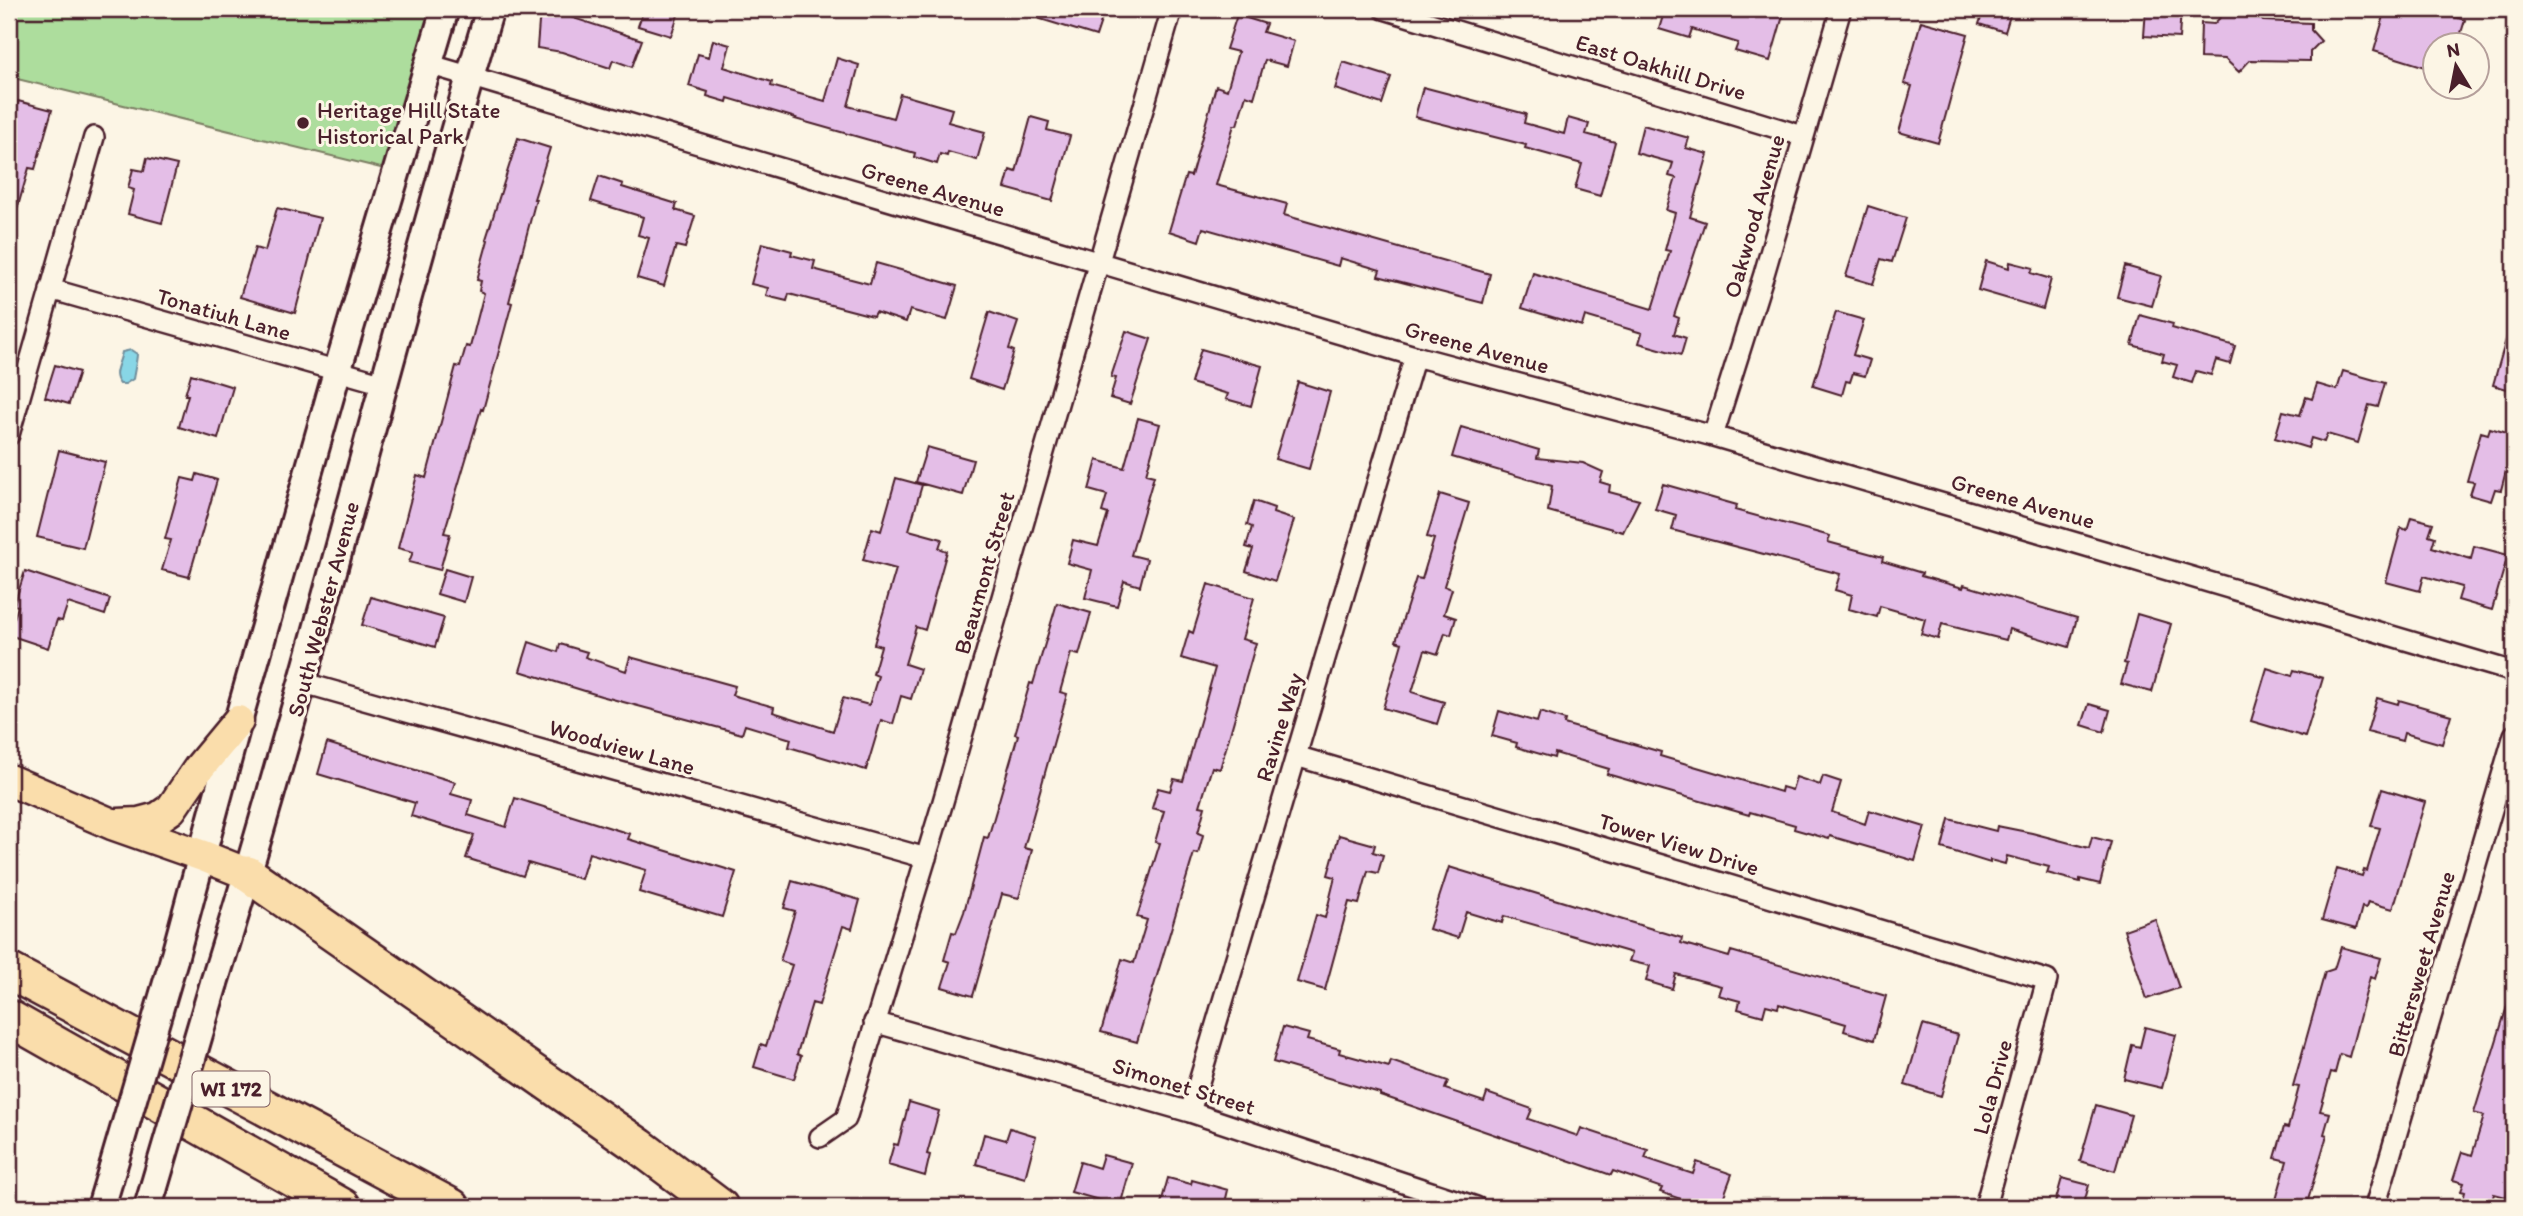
<svg xmlns="http://www.w3.org/2000/svg" width="2523" height="1216" font-family="Itim,sans-serif">
  <style>
    .green { fill: #addd9d; stroke: #7c7e64; stroke-width: 2 }
    .water { fill: #88d6e6; stroke: #6f8d9b; stroke-width: 2 }
    .building { fill: #e4bee7; stroke: #4a1f2b; stroke-width: 2 }
    .lines { fill: none; stroke-linecap: round; stroke-linejoin: round }
    .street-casing { stroke: #4a1f2b; stroke-width: 24 }
    .secondary-casing { stroke: #4a1f2b; stroke-width: 32 }
    .primary-casing { stroke: #4a1f2b; stroke-width: 35 }
    .highway-casing { stroke: #4a1f2b; stroke-width: 40 }
    .street { stroke: #fcf5e5; stroke-width: 19 }
    .secondary { stroke: #fcf5e5; stroke-width: 26 }
    .primary { stroke: #faddab; stroke-width: 30 }
    .highway { stroke: #faddab; stroke-width: 35 }
    .secondary-bridge-casing { stroke: #4a1f2b; stroke-width: 32; stroke-linecap: butt }
    .secondary-bridge { stroke: #fcf5e5; stroke-width: 26 }
    .poi-dot { fill: #4a1f2b; stroke: #fcf5e5; stroke-width: 2.5 }
    .labels { text-anchor: middle; stroke-width: 6; stroke-linejoin: round; paint-order: stroke }
    .shield { fill: #fcf5e5; stroke: #7f5f63; stroke-width: 2 }
    .shield-label { font-size: 21px; font-weight: bold; fill: #4a1f2b }
    .street-label { font-size: 23px; fill: #4a1f2b; stroke: #fcf5e5 }
    .poi-label { font-size: 23px; fill: #4a1f2b; stroke: #fcf5e5; text-anchor: start }
  </style>
  <rect width="100%" height="100%" fill="#fcf5e5"/>
  <filter id="ink" filterUnits="userSpaceOnUse"><feTurbulence type="fractalNoise" baseFrequency=".0143" numOctaves="2"/><feDisplacementMap in="SourceGraphic" scale="14" xChannelSelector="R" yChannelSelector="G"/><feConvolveMatrix kernelMatrix="1 2 1 2 8 2 1 2 1" color-interpolation-filters="sRGB"/></filter>
  <g filter="url(#ink)">
    <!-- green -->
    <path class="green" d="M9,9H445L385,169L9,77Z"/>
    <!-- water -->
    <path class="water" d="M131,350L137,354C137,359 134,373 133,379L125,384H120C111,374 120,364 122,352Z"/>
    <!-- building -->
    <path class="building" d="M544,9H570L567,16L642,40L632,67L613,60L610,68L562,52L537,48L539,22Z
      M644,9H680L671,36L638,26Z
      M1022,9H1105L1096,36L1021,13Z
      M1665,9H1785L1770,61L1735,51L1738,43L1692,29L1689,38L1659,29Z
      M1984,9H2012L2005,32L1979,24Z
      M2146,9H2181L2179,38L2144,36Z
      M2228,9H2250L2263,21L2311,23V30L2321,41L2310,52V61L2250,60L2239,72L2225,59L2200,58L2201,23L2214,24Z
      M2386,9H2427L2465,20L2457,46H2435V70L2374,51Z
      M1237,15L1266,24L1263,32L1294,41L1287,66L1265,60L1254,98L1246,95L1237,125H1234L1216,185L1287,204L1284,215L1490,274L1483,303L1378,276L1380,270L1340,258L1338,266L1203,228L1199,241L1169,231L1186,175L1191,176L1216,86L1227,90L1238,52L1226,49Z
      M1921,21L1968,34L1938,143L1899,132L1912,86L1904,84Z
      M713,40L730,45L724,67L772,82L771,86L825,101L837,58L859,65L848,106L893,118L900,94L952,109L948,122L985,132L977,160L948,152L947,156L940,154L937,164L914,157L915,153L795,119L796,118L728,98L727,102L707,96L708,92L689,86L698,54L709,57Z
      M1343,62L1391,77L1382,104L1335,89Z
      M1423,87L1526,114L1524,123L1564,134L1568,118L1589,124L1586,134L1615,142L1600,196L1575,189L1582,164L1525,148L1526,145L1415,117Z
      M18,101L52,110L35,169L29,168L14,220H9V108L16,110Z
      M1031,117L1049,122L1047,130L1070,136L1052,201L1005,188L1010,170L1016,172Z
      M1643,125L1689,138L1686,148L1708,154L1690,217L1705,222L1674,316L1679,318L1674,334L1686,338L1681,355L1639,343L1642,333L1585,316L1582,326L1522,308L1533,273L1652,309L1670,251L1665,250L1675,213L1666,210L1676,178L1669,176L1673,163L1636,153Z
      M518,138L550,148L534,199H536L509,302L512,303L483,410L481,409L444,533L450,534L440,570L409,562L413,552L398,548L417,475L426,478L456,366L460,367L466,346L470,347L484,293L479,291L481,281L477,280L488,240L486,239Z
      M147,158L177,165L162,223L128,214L134,190L128,188L133,169L144,171Z
      M599,176L623,184L622,187L677,204L675,210L695,216L685,248L676,246L664,286L637,278L649,238L638,235L643,217L591,201Z
      M1868,206L1906,218L1892,262L1881,259L1873,284L1846,276Z
      M277,208L320,218L295,313L240,297L255,248L265,251Z
      M762,243L792,251L791,255L815,261L813,269L870,284L876,263L957,286L947,320L910,310L906,322L875,312L873,316L789,294L787,301L766,296L768,288L751,284Z
      M1986,261L2009,268L2010,262L2033,268L2031,273L2051,279L2043,309L1978,290Z
      M2125,266L2161,276L2152,306L2117,297Z
      M989,312L1018,322L1009,349L1014,351L1002,390L969,379Z
      M1836,312L1864,320L1853,355L1870,360L1865,376L1853,373L1850,382L1846,381L1842,395L1813,386Z
      M2140,315L2173,324L2172,328L2235,346L2230,364L2216,360L2211,375L2196,371L2192,383L2173,377L2177,365L2162,361L2164,354L2132,345Z
      M2509,329H2514V391L2493,385Z
      M1126,331L1151,339L1130,404L1110,398L1116,378L1111,377Z
      M1201,349L1262,366L1251,406L1226,399L1228,394L1191,383Z
      M55,365L79,372L69,404L45,397Z
      M2343,371L2385,383L2378,407L2369,405L2358,443L2327,434L2324,442L2311,438L2308,448L2275,438L2283,411L2300,415L2306,397L2312,399L2317,384L2337,390Z
      M191,374L233,387L218,439L179,427L188,395H185Z
      M1298,382L1330,392L1309,469L1275,459Z
      M1138,418L1160,424L1146,474L1154,476L1131,555L1147,559L1140,586L1124,581L1117,606L1085,598L1092,570L1067,563L1073,540L1098,546L1108,514L1102,512L1107,495L1089,490L1097,460L1124,468Z
      M1461,427L1539,450L1537,458L1583,463L1603,472L1600,482L1610,485L1609,492L1639,500L1623,532L1548,511L1552,486L1452,457Z
      M2490,428L2514,435V461L2511,472L2506,471L2501,490L2495,489L2491,501L2470,495L2474,482L2467,481L2481,432L2488,434Z
      M927,447L973,460L963,495L916,482Z
      M59,450L105,462L83,548L37,537Z
      M197,474L217,480L189,577L162,570L171,540L165,539L182,478L195,481Z
      M896,478L922,485L909,530L942,539L939,548L947,551L925,630L916,627L905,664L920,669L911,699L901,696L893,724L881,720L866,770L789,747L791,739L745,725L742,734L601,696L520,671L529,642L558,652L560,644L587,652L585,657L626,671L630,657L735,686L732,695L774,707L773,712L833,731L843,698L869,705L878,676L873,674L881,646L874,644L896,569L863,560L872,528L881,531Z
      M1663,484L1737,505L1735,510L1830,536L1828,542L1883,557L1882,561L1922,573L1921,576L1963,588L1964,585L2077,618L2069,647L2009,629L2006,640L1942,624L1938,639L1921,634L1925,619L1880,606L1877,617L1849,609L1852,595L1835,590L1840,574L1672,530L1676,515L1655,509Z
      M1440,494L1469,503L1444,586L1452,589L1444,614L1456,618L1451,635L1445,633L1438,654L1425,650L1412,692L1444,702L1437,724L1383,708L1402,643L1396,641L1416,578L1422,579L1434,539L1427,537Z
      M1254,501L1274,508L1273,513L1294,520L1275,581L1246,571L1253,549L1246,547L1252,527L1247,525Z
      M2411,517L2433,523L2429,535L2435,537L2432,547L2471,559L2474,546L2508,555L2492,610L2458,600L2462,587L2424,576L2420,591L2386,582L2401,528L2407,530Z
      M445,569L471,577L464,602L437,594Z
      M25,571L110,599L105,615L68,603L62,621L57,620L48,648L9,635L18,606L14,605Z
      M1208,584L1254,598L1242,639L1256,643L1220,769L1212,767L1200,806L1205,807L1198,833L1203,835L1198,854L1194,853L1137,1042L1101,1032L1122,959L1134,963L1147,920L1137,917L1160,843L1155,842L1164,811L1152,808L1158,788L1170,791L1174,779L1183,781L1215,668L1181,658L1189,631L1193,633Z
      M371,597L444,618L435,647L362,625Z
      M1057,603L1091,613L1079,655L1071,653L1060,692L1067,694L1024,848L1032,850L1019,898L1002,894L973,996L942,987L950,962L944,960L952,932L956,933L964,912L984,837L988,838L1018,735L1015,734L1030,683L1033,684Z
      M2137,614L2171,624L2152,692L2121,684L2127,664L2124,663Z
      M2267,668L2292,676L2294,670L2323,678L2305,737L2251,721Z
      M2377,698L2398,704L2399,700L2451,715L2442,744L2404,733L2402,741L2367,732Z
      M2089,704L2110,710L2104,732L2082,725Z
      M1499,711L1537,722L1540,712L1565,720L1564,724L1661,752L1660,756L1781,792L1782,787L1792,790L1796,777L1820,785L1823,776L1841,782L1832,812L1865,824L1869,810L1925,827L1915,861L1830,836L1829,839L1794,829L1795,825L1750,812L1749,815L1607,774L1609,769L1555,753L1554,758L1516,747L1517,743L1492,736Z
      M327,743L455,782L451,794L472,800L468,815L506,827L515,798L630,834L628,839L736,872L722,917L639,892L646,870L589,853L581,879L528,863L523,876L466,858L474,835L411,816L415,803L318,774Z
      M2382,789L2425,802L2393,909L2368,902L2366,908L2362,907L2356,929L2322,920L2337,869L2362,876L2364,870L2367,871L2380,828L2371,826Z
      M1949,819L1996,831L1997,826L2032,833L2089,848L2092,837L2111,842L2100,884L2080,879V882L2047,873L2049,867L2007,856L2005,864L1990,860V863L1942,848Z
      M1339,835L1375,845L1373,852L1383,855L1378,873L1368,871L1359,904L1349,902L1325,990L1297,982L1316,915L1325,918L1335,877L1328,875Z
      M1449,867L1682,938L1681,943L1729,957L1731,951L1886,996L1874,1040L1844,1031L1846,1024L1779,1004L1778,1008L1766,1005L1763,1016L1738,1009L1740,1001L1718,995L1721,986L1676,974L1672,989L1646,981L1650,966L1629,961L1632,953L1504,916L1502,923L1466,912L1458,938L1429,929Z
      M792,881L860,900L852,929L843,926L819,1005L812,1003L797,1054L801,1056L794,1079L754,1067L761,1044L766,1046L792,965L780,961L795,911L784,908Z
      M2155,919L2179,988L2147,999L2124,930Z
      M2341,947L2381,958L2375,979L2370,977L2349,1057L2340,1054L2335,1073L2331,1072L2320,1111L2330,1113L2324,1134L2327,1135L2306,1207H2274L2287,1161L2275,1158L2284,1127L2288,1128L2299,1087L2293,1086L2325,972L2334,969Z
      M2509,1000H2514V1142L2507,1166L2514,1168L2506,1197L2494,1194L2490,1207H2461L2465,1192L2461,1191L2464,1183L2453,1180L2462,1152L2472,1155L2484,1116L2474,1113Z
      M1923,1025L1958,1035L1941,1096L1905,1085Z
      M1283,1027L1309,1034L1307,1040L1340,1049L1339,1053L1389,1067L1391,1061L1448,1081L1445,1089L1484,1102L1487,1093L1532,1109L1528,1119L1578,1136L1581,1128L1648,1150L1645,1158L1693,1174L1697,1162L1732,1174L1721,1204L1707,1199L1704,1207L1660,1192L1662,1188L1613,1171L1611,1175L1380,1095V1093L1273,1062Z
      M2145,1027L2176,1035L2162,1088L2124,1079L2132,1045L2140,1047Z
      M909,1102L939,1111L927,1154L930,1155L925,1176L888,1165L894,1144L898,1145Z
      M2096,1105L2131,1115L2115,1171L2080,1161Z
      M1010,1128L1036,1136L1025,1178L976,1164L984,1134L1006,1140Z
      M1103,1155L1132,1163L1120,1206L1071,1192L1080,1162L1099,1168Z
      M1168,1178L1191,1184L1192,1180L1228,1190L1224,1207H1160Z
      M2062,1178L2089,1185L2083,1207H2054Z"/>
    <g class="lines">
      <!-- street casing -->
      <g class="street-casing">
        <path id="street" d="M1384,9L1803,136
          M428,64L1415,356L1713,436L2514,672
          M50,289L384,384
          M9,435L94,137
          M1713,436L1764,274L1841,9
          M304,683L926,858
          M1296,756L2047,980L1985,1207
          M874,1022L1190,1112L1476,1207
          M1190,1112L1415,356
          M820,1137L846,1119L942,805L1172,9
          M2375,1207L2514,735"/>
      </g>
      <!-- secondary casing -->
      <g class="secondary-casing">
        <path id="secondary" d="M174,959L238,721L337,372L445,9
          M214,983C315,660 393,332 490,9
          M101,1207L113,1167
          M148,1207L154,1187"/>
      </g>
      <!-- primary casing -->
      <g class="primary-casing">
        <path id="primary" d="M9,780L112,824L203,856L248,874
          M118,824L139,823L158,818L171,809L199,768L238,721"/>
      </g>
      <!-- highway casing -->
      <g class="highway-casing">
        <path id="highway" d="M248,874L639,1146L720,1207
          M9,971L452,1207
          M9,1018L343,1207"/>
      </g>
      <!-- street -->
      <use href="#street" class="street"/>
      <!-- secondary -->
      <use href="#secondary" class="secondary"/>
      <!-- primary -->
      <use href="#primary" class="primary"/>
      <!-- highway -->
      <use href="#highway" class="highway"/>
      <!-- secondary-bridge casing -->
      <g class="secondary-bridge-casing">
        <path id="secondary-bridge" d="M113,1167L174,959
          M154,1187L214,983"/>
      </g>
      <!-- secondary-bridge -->
      <use href="#secondary-bridge" class="secondary-bridge"/>
    </g>
  </g>
  <!-- markers -->
  <circle class="poi-dot" cx="303" cy="123" r="7"/>
  <g class="labels">
    <!-- shield labels -->
    <rect class="shield" x="192.5" y="1071.5" width="77" height="35" rx="5"/>
    <g class="shield-label">
      <text x="231" y="1096">WI 172</text>
    </g>
    <!-- street labels -->
    <g class="street-label">
      <text transform="translate(1661 67) rotate(17)" y="8">East Oakhill Drive</text>
      <text transform="translate(933 189) rotate(16)" y="8">Greene Avenue</text>
      <text transform="translate(1754 216) rotate(-74)" y="8">Oakwood Avenue</text>
      <text transform="translate(224 314) rotate(16)" y="8">Tonatiuh Lane</text>
      <text transform="translate(1477 347) rotate(15)" y="8">Greene Avenue</text>
      <text transform="translate(2023 501) rotate(16)" y="8">Greene Avenue</text>
      <text transform="translate(984 573) rotate(-74)" y="8">Beaumont Street</text>
      <text transform="translate(323 609) rotate(-75)" y="8">South Webster Avenue</text>
      <text transform="translate(1279 727) rotate(-73)" y="8">Ravine Way</text>
      <text transform="translate(622 747) rotate(16)" y="8">Woodview Lane</text>
      <text transform="translate(1679 844) rotate(17)" y="8">Tower View Drive</text>
      <text transform="translate(2421 964) rotate(-74)" y="8">Bittersweet Avenue</text>
      <text transform="translate(1184 1086) rotate(17)" y="8">Simonet Street</text>
      <text transform="translate(1992 1087) rotate(-75)" y="8">Lola Drive</text>
    </g>
    <!-- poi labels -->
    <g class="poi-label">
      <text x="317" y="118">Heritage Hill State<tspan x="317" dy="26">Historical Park</tspan></text>
    </g>
  </g>
  <!-- margin -->
  <rect width="2523" height="1216" fill="none" stroke="#fcf5e5" stroke-width="35"/>
  <rect x="18" y="18" width="2488" height="1181" fill="none" stroke="#4a1f2b" stroke-width="2.5" filter="url(#ink)"/>
  <!-- north arrow -->
  <g transform="translate(2456 66) rotate(350)"><circle r="33" fill="#fcf5e5" stroke="#b59f9b" stroke-width="2"/>
  <path d="M0-5L12 26L0 18L-12 26Z" fill="#4a1f2b"/>
  <text y="-10" font-size="19" font-weight="bold" text-anchor="middle" fill="#4a1f2b">N</text>
  </g>
</svg>
